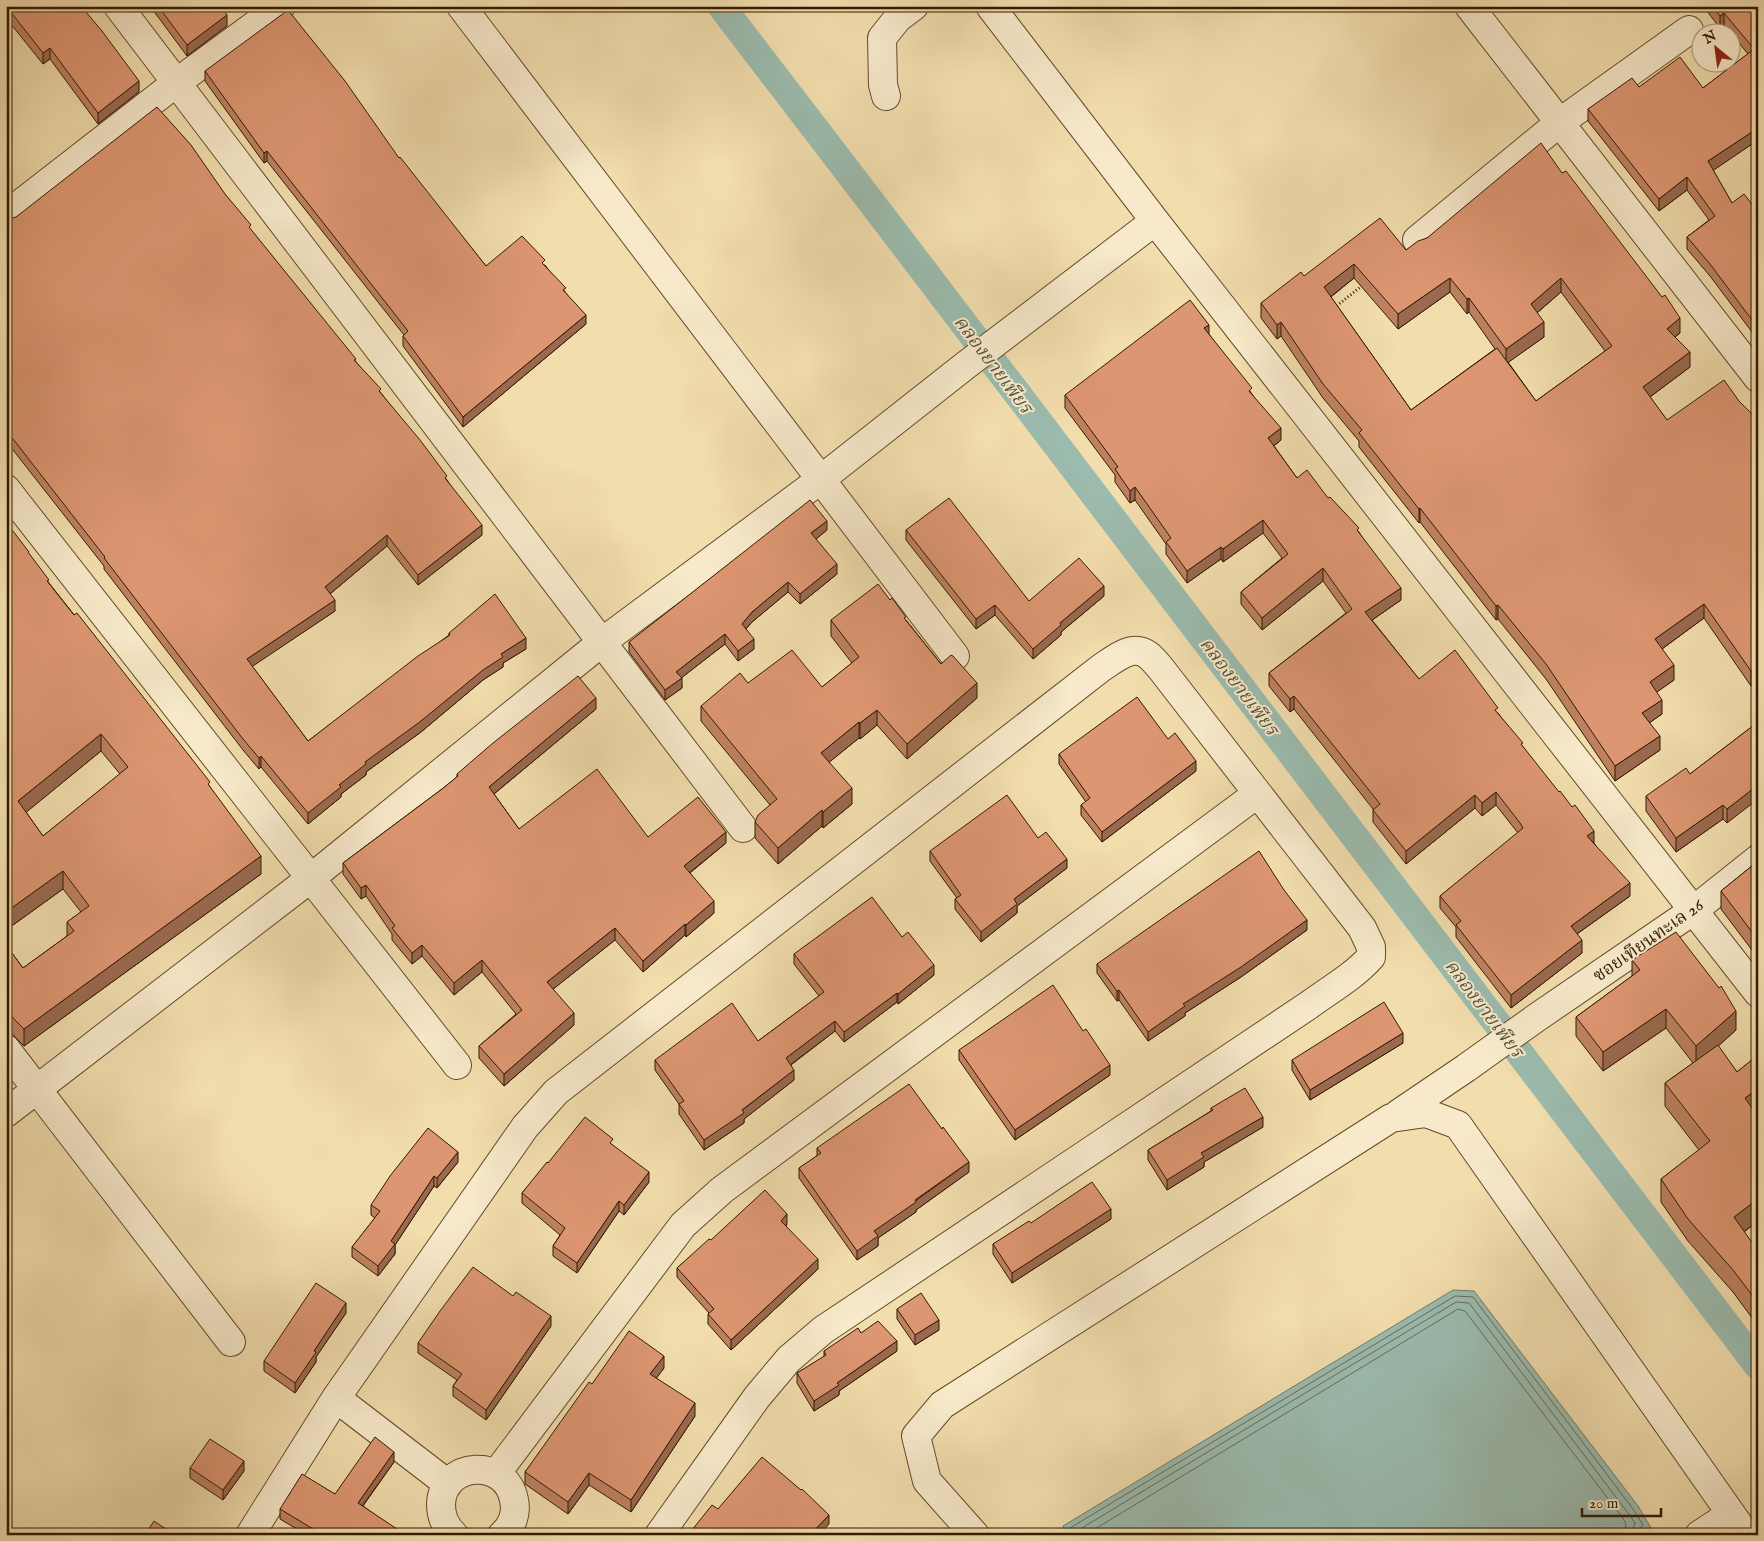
<svg xmlns="http://www.w3.org/2000/svg" width="1764" height="1541" font-family="'IM FELL English','Noto Serif Thai',serif">
  <style>
    .water { fill: #9bbbae; stroke: #717b69 }
    .lines { fill: none; stroke-linecap: round; stroke-linejoin: round }
    .shore { stroke: #676a58; stroke-width: 1 }
    .canal { stroke: #9bbbae; stroke-width: 28 }
    .minor-casing { stroke: #634b2c; stroke-width: 30 }
    .path { stroke: #331a01; stroke-width: 3; stroke-dasharray: 1 2.5; stroke-linecap: butt }
    .minor { stroke: #f7e9ca; stroke-width: 28 }
    .wall { fill: #bd8161; stroke: #331a01; fill-rule: evenodd }
    .shaded-wall { fill: #9a694f; stroke: #331a01 }
    .building { fill: #dc9671; stroke: #331a01; fill-rule: evenodd }
    .labels { text-anchor: middle; stroke-width: 4; stroke-linejoin: round; paint-order: stroke }
    .street-label { font-size: 18px; fill: #331a01; stroke: #f7e9ca }
    .water-label { font-size: 19px; font-style: italic; fill: #57523e; stroke: #f7e9ca }
  </style>
  <rect width="100%" height="100%" fill="#f2ddad"/>
  <filter id="stains"><feTurbulence type="fractalNoise" baseFrequency=".004" numOctaves="4"/><feColorMatrix values="0 0 0 0 .2 0 0 0 0 .09 0 0 0 0 .02 0 0 0 .5 -.17"/></filter>
  <radialGradient id="worn" r=".72"><stop offset=".6" stop-color="#630" stop-opacity="0"/><stop offset="1" stop-color="#630" stop-opacity=".3"/></radialGradient>
  <!-- water -->
  <path class="water" d="M1453,1290L1474,1291L1638,1506L1651,1528L1639,1535H1065L1063,1526Z"/>
  <g class="lines">
    <!-- shore -->
    <path class="shore" d="M1070,1535V1528L1455,1296L1473,1297L1633,1509L1643,1525L1638,1530V1535
      M1076,1535L1077,1531L1456,1302L1469,1303L1628,1513L1635,1523L1631,1535
      M1085,1535L1458,1309L1465,1311L1622,1517L1626,1524L1624,1535"/>
    <!-- canal -->
    <path class="canal" d="M721,6C1068,458 1412,912 1758,1366"/>
    <!-- minor casing -->
    <g class="minor-casing">
      <path id="minor" d="M118,6L743,828
        M461,6L955,656
        M990,6L1155,221L1758,993
        M1469,6L1758,378
        M886,96L883,85L882,38L898,18L914,6
        M6,215L176,83L281,6
        M1417,240L1559,123L1689,30
        M6,489L457,1065
        M6,1049L231,1342
        M6,1113L311,878L602,642L820,480L966,365L1155,221
        M1398,1114L1466,1068L1536,1018L1694,910L1758,859
        M336,1398L448,1484
        M496,1474L683,1225L722,1190L1257,794
        M250,1535L336,1398L525,1127L556,1092L1101,668C1115,659 1132,643 1148,655C1153,659 1158,665 1162,670L1362,928L1371,947V957C1354,976 1331,989 1309,1005L823,1330L789,1359L757,1397L659,1535
        M454,1535C445,1526 441,1517 441,1504C443,1461 506,1457 514,1500C517,1513 512,1527 502,1535
        M975,1535L927,1481L916,1436L942,1405L1391,1118L1426,1113L1458,1125L1746,1535
        M1699,1535L1731,1514"/>
    </g>
    <!-- path -->
    <path class="path" d="M1334,308L1363,285"/>
    <!-- minor -->
    <use href="#minor" class="minor"/>
  </g>
  <!-- wall -->
  <path class="wall" d="M6,6L139,92L98,124L50,59L43,64L6,18Z
    M150,6H221L227,26L187,56Z
    M1703,6H1758V140L1713,170L1732,203L1758,212V340L1710,276L1687,249V237L1709,220L1687,190L1659,211L1588,121V109L1639,87L1703,88L1748,54L1732,34V32H1730L1724,26L1720,28Z
    M205,71L399,158L486,266L545,265L566,293L586,324L463,427L403,346V336L404,335L267,161L264,163L205,81Z
    M1562,173L1680,333L1675,337L1690,367L1650,397L1667,420L1739,401L1758,420V680L1751,686L1704,618L1662,649L1674,680L1656,692L1662,714L1649,723L1660,750L1615,781L1546,679L1498,619L1496,620L1420,522L1419,523L1359,447V441L1323,398L1281,336L1277,339L1261,318V303L1304,276L1406,250L1427,238ZM1354,278L1398,329L1450,292L1467,314L1469,312L1495,349L1411,410L1331,297ZM1561,292L1605,351L1536,401L1508,362L1544,337L1537,313Z
    M6,220L251,230L381,393L447,480L482,535L418,585L387,546L330,594L335,611L252,666L308,741L449,635V633L526,649L503,663V667L483,680L421,732L366,772V775L341,794V797L308,824L261,767L259,769L243,750L104,569V566L6,441Z
    M1209,334L1252,394L1281,440L1274,446L1297,478L1328,498L1359,532L1401,600L1372,620L1419,679L1498,713L1594,843L1630,896L1577,934L1582,953L1511,1008L1456,937V927L1440,908V896L1518,833L1496,805L1482,816L1475,808L1406,864L1373,822V809L1294,709L1290,712L1269,686V673L1346,613L1323,581L1262,630L1241,604V592L1282,558L1263,533L1223,562L1221,559L1187,583L1166,554V544L1135,500L1130,503L1115,482V475L1065,408V395Z
    M827,530L816,539L837,574L800,604L788,592L752,622L746,629L754,649L738,661L725,644L681,678L682,688L665,700L629,652V642Z
    M906,530L1029,601L1104,596L1061,632V635L1033,659L995,615L976,629L906,540Z
    M29,554L49,583L210,787L261,874L24,1046L14,1036L6,1025V945L23,968L67,936V922L81,912L63,889L6,930ZM101,751L120,774L43,836L26,812Z
    M831,620H906L941,664L977,698L907,759L877,725L860,739L859,738L829,762L852,804L823,828L822,826L778,864L755,838V822L770,805L701,721V706L748,683L822,687L852,663L831,636Z
    M596,709L494,794L519,829L648,837L726,843L690,873L714,913L686,937L685,935L643,972L615,940L553,989L574,1025L504,1086L479,1058V1046L516,1014L482,972L454,995L422,956L412,964L392,940V934L366,896L361,899L343,874V863L442,789L457,777V774Z
    M1758,722L1727,823L1723,819L1676,852L1646,811V796L1690,774Z
    M1059,754L1196,771L1102,842L1081,815V805L1086,802L1059,764Z
    M1038,838L1067,868L1017,906V913L981,942L955,909V899L957,898L930,861V851Z
    M1758,861V958L1721,909V891Z
    M1307,930L1241,977L1185,1013V1016L1148,1041L1119,1000L1117,1001L1097,973V964Z
    M902,937L934,975L898,1004L897,1002L844,1042L835,1031L791,1065L794,1080L744,1119V1123L704,1150L679,1114V1104L655,1070V1060L758,1041L819,996L794,964V954Z
    M1632,960L1736,1030L1718,1046L1737,1072L1758,1055V1111L1755,1113L1758,1117V1221L1744,1232L1758,1251V1326L1733,1292L1688,1241L1661,1202V1179L1699,1150L1665,1106V1083L1693,1063L1666,1028L1603,1071L1576,1036V1017L1632,976Z
    M1403,1043L1310,1100L1292,1070V1060Z
    M959,1050L1110,1075L1015,1140L959,1060Z
    M1211,1108L1263,1127L1204,1162V1167L1167,1190L1148,1160V1150L1211,1111Z
    M613,1145L649,1182L624,1215L619,1211L577,1273L553,1256V1246L560,1235L522,1203V1193L548,1163Z
    M817,1148L969,1172L916,1210V1212L878,1238V1246L857,1260L799,1178V1168L817,1156Z
    M458,1162L437,1188L434,1186L395,1245V1254L378,1276L352,1257V1247L375,1218L371,1215V1205Z
    M1111,1219L1012,1283L993,1254V1244L1031,1223Z
    M787,1224L786,1226L818,1269L731,1350L708,1324V1314L709,1313L677,1277V1268L711,1240Z
    M897,1309L939,1330L915,1345L897,1319Z
    M346,1313L316,1357V1362L295,1393L264,1371V1361Z
    M551,1326L486,1420L453,1396V1386L457,1380L418,1353V1343Z
    M861,1333L897,1351L839,1391V1395L814,1411L797,1383V1373L824,1357V1351Z
    M664,1368L656,1378L695,1416L631,1512L589,1485L568,1514L525,1484V1472L592,1384Z
    M394,1462L363,1506L403,1535H307L280,1519V1509L335,1494Z
    M190,1468L244,1471L223,1500L190,1478Z"/>
  <!-- shaded-wall -->
  <path class="shaded-wall" d="M1724,13V26L1720,28V16Z
    M227,15V26L187,56V45Z
    M50,48V59L43,64V53Z
    M139,81V92L98,124V113Z
    M1758,128V140L1708,174V161Z
    M267,151V161L264,163V153Z
    M1687,177V190L1659,211V199Z
    M8,183V194L6,195V184Z
    M1354,264V278L1324,302V287Z
    M1450,278V292L1398,329V314Z
    M1561,278V292L1531,318V304Z
    M1469,298V312L1467,314V299Z
    M586,315V324L463,427V417Z
    M1680,318V333L1667,343V329Z
    M1281,322V336L1277,339V325Z
    M1544,322V337L1506,364V349Z
    M1209,325V337L1204,328Z
    M1690,352V367L1643,402V387Z
    M1281,428V440L1268,450V438Z
    M1135,487V500L1130,503V491Z
    M1420,508V522L1419,523V509Z
    M1263,520V533L1223,562V549Z
    M827,521V530L811,543V533Z
    M482,525V535L418,585V575Z
    M387,535V546L325,598V587Z
    M1221,547V559L1187,583V571Z
    M837,564V574L800,604V594Z
    M1323,568V581L1262,630V618Z
    M788,582V592L752,622L742,633V624L752,612Z
    M1104,586V596L1061,632V635L1033,659V649L1060,623Z
    M1401,588V600L1365,625V612Z
    M335,600V611L247,670V659Z
    M1704,604V618L1655,654V639Z
    M995,605V615L976,629V619Z
    M1498,605V619L1496,620V606Z
    M725,634V644L676,682V672Z
    M526,638V649L503,663V667L483,680L421,732L366,772V775L341,794V797L308,824V813L365,762L501,654Z
    M754,639V649L738,661V651Z
    M1674,665V680L1650,697V682Z
    M1758,666V680L1751,686V671Z
    M682,678V688L665,700V690Z
    M977,683V698L907,759V744Z
    M1294,696V709L1290,712V699Z
    M596,698V709L489,798V787Z
    M1662,700V714L1642,728V713Z
    M877,710V725L860,739V723Z
    M859,722V738L821,769V753Z
    M101,734V751L18,819V801Z
    M1660,736V750L1615,781V766Z
    M261,756V767L259,769V758Z
    M1196,761V771L1102,842V832Z
    M1758,785V799L1727,823V809Z
    M852,788V804L823,828V812Z
    M1496,792V805L1482,816V803Z
    M1475,795V808L1406,864V851Z
    M1723,805V819L1676,852V838Z
    M822,810V826L778,864V848Z
    M1594,831V843L1587,836Z
    M726,832V843L684,877V866Z
    M261,856V874L24,1046V1029Z
    M1067,859V868L1017,906V913L981,942V932L1014,899Z
    M63,871V889L6,930V912Z
    M1630,883V896L1571,938V926Z
    M366,885V896L361,899V888Z
    M714,901V913L686,937V925Z
    M1307,920V930L1241,977L1185,1013V1016L1148,1041V1032L1183,1004Z
    M685,924V935L643,972V961Z
    M615,928V940L547,994V982Z
    M1582,940V953L1511,1008V995Z
    M422,945V956L412,964V953Z
    M482,960V972L454,995V983Z
    M934,965V975L898,1004V994Z
    M1119,990V1000L1117,1001V991Z
    M897,993V1002L844,1042V1032Z
    M1666,1009V1028L1603,1071V1052Z
    M1736,1011V1030L1696,1066V1046Z
    M574,1013V1025L504,1086V1074Z
    M835,1021V1031L786,1068V1058Z
    M1403,1033V1043L1310,1100V1090Z
    M1110,1065V1075L1015,1140V1130Z
    M794,1070V1080L744,1119V1123L704,1150V1140Z
    M1758,1089V1111L1745,1121V1098Z
    M1263,1117V1127L1204,1162V1167L1167,1190V1180L1201,1153Z
    M458,1152V1162L437,1188V1178Z
    M969,1162V1172L916,1210V1212L878,1238V1246L857,1260V1251L874,1231Z
    M649,1172V1182L624,1215V1205Z
    M434,1176V1186L395,1245V1254L378,1276V1266L391,1241Z
    M1758,1199V1221L1734,1239V1217Z
    M619,1201V1211L577,1273V1263Z
    M1111,1209V1219L1012,1283V1273Z
    M787,1214V1224L781,1231V1221Z
    M818,1259V1269L731,1350V1340Z
    M346,1303V1313L316,1357V1362L295,1393V1383L314,1351Z
    M551,1316V1326L486,1420V1410Z
    M939,1320V1330L915,1345V1335Z
    M897,1341V1351L839,1391V1395L814,1411V1401L837,1383Z
    M664,1356V1368L650,1387V1374Z
    M695,1403V1416L631,1512V1500Z
    M394,1452V1462L358,1512V1503Z
    M244,1461V1471L223,1500V1490Z
    M589,1473V1485L568,1514V1502Z
    M829,1515V1524L819,1535H810Z"/>
  <!-- building -->
  <path class="building" d="M6,6H81L102,31L139,81L98,113L50,48L43,53Z
    M158,6H221L227,15L187,45Z
    M1712,6H1758V128L1708,161L1732,203L1744,194L1758,212V328L1710,264L1687,237L1715,216L1687,177L1659,199L1588,109L1632,78L1639,87L1680,57L1703,88L1754,49L1724,13L1720,16Z
    M288,10L345,81L399,158L400,157L486,266L522,236L545,260L542,263L566,288L563,290L586,315L463,417L403,336L408,331L267,151L264,153L205,71Z
    M157,107L191,145L225,194L251,225L249,227L356,359L354,360L381,389L379,391L420,440L447,476L445,478L482,525L418,575L387,535L325,587L335,600L247,659L308,741L418,656L450,635L449,633L495,594L526,638L501,654L503,657L483,670L421,721L365,762L366,764L339,785L341,787L308,813L261,756L259,758L243,739L104,558L105,557L6,430V220L16,217Z
    M1541,143L1562,173L1566,171L1662,297L1665,295L1680,318L1667,329L1690,352L1643,387L1667,420L1724,380L1739,401L1758,420V666L1751,671L1704,604L1655,639L1674,665L1650,682L1662,700L1642,713L1660,736L1615,766L1546,664L1498,605L1496,606L1420,508L1419,509L1359,433L1362,430L1323,384L1281,322L1277,325L1261,303L1301,272L1304,276L1380,218L1406,250L1418,241L1427,238ZM1354,264L1398,314L1450,278L1467,299L1469,298L1506,349L1544,322L1531,304L1561,278L1612,346L1536,401L1497,348L1411,410L1324,287Z
    M1190,300L1209,325L1204,328L1252,388L1249,391L1281,428L1268,438L1297,478L1307,470L1328,498L1330,497L1359,528L1357,530L1401,588L1365,612L1419,679L1455,650L1498,708L1495,710L1523,743L1521,744L1559,792L1560,791L1572,807L1575,805L1594,831L1587,836L1630,883L1571,926L1582,940L1511,995L1456,925L1461,921L1440,896L1523,828L1520,823L1496,792L1482,803L1475,795L1406,851L1373,810L1380,804L1294,696L1290,699L1269,673L1352,609L1323,568L1262,618L1241,592L1288,554L1263,520L1223,549L1221,547L1187,571L1166,542L1171,538L1135,487L1130,491L1115,469L1118,467L1065,395Z
    M949,498L1029,601L1079,558L1104,586L1060,623L1061,625L1033,649L995,605L976,619L906,530Z
    M810,500L827,521L811,533L837,564L800,594L788,582L752,612L742,624L754,639L738,651L725,634L676,672L682,678L665,690L629,642Z
    M6,522L29,552H28L49,580L47,581L74,615L77,613L210,782L208,784L261,856L24,1029L14,1019L6,1008V945L23,968L74,931L67,922L89,906L63,871L6,912ZM101,734L128,767L43,836L18,801Z
    M878,584L890,600L892,598L906,617L904,618L941,664L951,655L953,656L977,683L907,744L877,710L860,723L859,722L821,753L852,788L823,812L822,810L778,848L755,822L758,815L777,799L701,706L740,673L748,683L792,650L822,687L859,657L831,620Z
    M578,676L596,698L489,787L519,829L597,769L648,837L698,797L726,832L684,866L714,901L686,925L685,924L643,961L615,928L547,982L574,1013L504,1074L479,1046L522,1010L482,960L454,983L422,945L412,953L392,928L395,926L366,885L361,888L343,863L442,789L458,776L457,774L493,743Z
    M1137,697L1168,739L1175,733L1196,761L1102,832L1081,805L1090,798L1059,754Z
    M1758,722V785L1727,809L1723,805L1676,838L1646,796L1686,768L1690,774Z
    M1007,795L1038,838L1046,832L1067,859L1014,899L1017,904L981,932L955,899L961,895L930,851Z
    M1259,851L1284,890L1307,920L1241,967L1183,1004L1185,1006L1148,1032L1119,990L1117,991L1097,964Z
    M1758,861V940L1721,891Z
    M872,897L902,937L908,932L934,965L898,994L897,993L844,1032L835,1021L786,1058L794,1070L742,1110L744,1113L704,1140L679,1104L684,1101L655,1060L732,1003L758,1041L824,992L794,954Z
    M1676,932L1719,988L1721,986L1736,1011L1696,1046L1666,1009L1603,1052L1576,1017L1640,970L1632,960Z
    M1053,985L1083,1031L1086,1029L1110,1065L1015,1130L959,1050Z
    M1384,1002L1403,1033L1310,1090L1292,1060Z
    M1718,1045L1737,1072L1758,1055V1089L1745,1098L1758,1117V1199L1734,1217L1758,1251V1303L1733,1270L1688,1219L1661,1179L1710,1141L1665,1083Z
    M909,1084L942,1129L943,1127L969,1162L915,1200L916,1202L874,1231L878,1236L857,1251L799,1168L821,1153L817,1148Z
    M1245,1088L1263,1117L1201,1153L1204,1157L1167,1180L1148,1150L1213,1110L1211,1108Z
    M585,1117L613,1139L610,1143L649,1172L624,1205L619,1201L577,1263L553,1246L565,1228L522,1193L547,1162L548,1163Z
    M428,1128L458,1152L437,1178L434,1176L391,1241L395,1244L378,1266L352,1247L380,1211L371,1205L390,1176Z
    M1092,1182L1111,1209L1012,1273L993,1244L1029,1221L1031,1223Z
    M765,1190L787,1214L781,1221L818,1259L731,1340L708,1314L714,1309L677,1268L709,1239L711,1240Z
    M473,1267L513,1296L516,1292L551,1316L486,1410L453,1386L462,1374L418,1343L440,1311Z
    M316,1283L346,1303L314,1351L316,1352L295,1383L264,1361Z
    M921,1293L939,1320L915,1335L897,1309Z
    M878,1321L897,1341L837,1383L839,1385L814,1401L797,1373L826,1355L824,1351L858,1328L861,1333Z
    M629,1331L664,1356L650,1374L695,1403L631,1500L589,1473L568,1502L525,1472L589,1382L592,1384Z
    M375,1437L394,1452L358,1503L403,1533L402,1535H323L280,1509L302,1474L335,1494Z
    M210,1439L244,1461L223,1490L190,1468Z
    M762,1457L801,1490L802,1489L829,1515L810,1535H688L712,1505L718,1509Z
    M154,1521L175,1535H145Z"/>
  <g class="labels">
    <!-- street labels -->
    <g class="street-label">
      <text transform="translate(1648 940) rotate(-35)" y="6">ซอยเทียนทะเล 26</text>
    </g>
    <!-- water labels -->
    <g class="water-label">
      <text transform="translate(994 364) rotate(53)" y="7">คลองยายเพียร</text>
      <text transform="translate(1240 686) rotate(53)" y="7">คลองยายเพียร</text>
      <text transform="translate(1485 1008) rotate(53)" y="7">คลองยายเพียร</text>
    </g>
  </g>
  <!-- margin -->
  <rect width="1764" height="1541" fill="none" stroke="#f2ddad" stroke-width="25"/>
  <rect x="8" y="8" width="1749" height="1526" fill="none" stroke="#331a01" stroke-width="2.5"/>
  <rect x="12" y="12" width="1739" height="1516" fill="none" stroke="#331a01"/>
  <!-- north arrow -->
  <g transform="translate(1716 48) rotate(331)"><circle r="24" fill="#f7e9ca" stroke="#a9967a"/>
  <path d="M0-4L9 19L0 12L-9 19Z" fill="#8f2418"/>
  <text y="-8" font-size="14" font-weight="bold" text-anchor="middle" fill="#331a01">N</text>
  </g>
  <!-- scale -->
  <path d="M1582 1508v8h79v-8" fill="none" stroke="#331a01" stroke-width="2.5"/>
  <text x="1589" y="1508" font-size="15" fill="#331a01" stroke="#f7e9ca" stroke-width="4" paint-order="stroke">20 m</text>
  <rect width="100%" height="100%" filter="url(#stains)"/>
  <rect width="100%" height="100%" fill="url(#worn)"/>
</svg>
